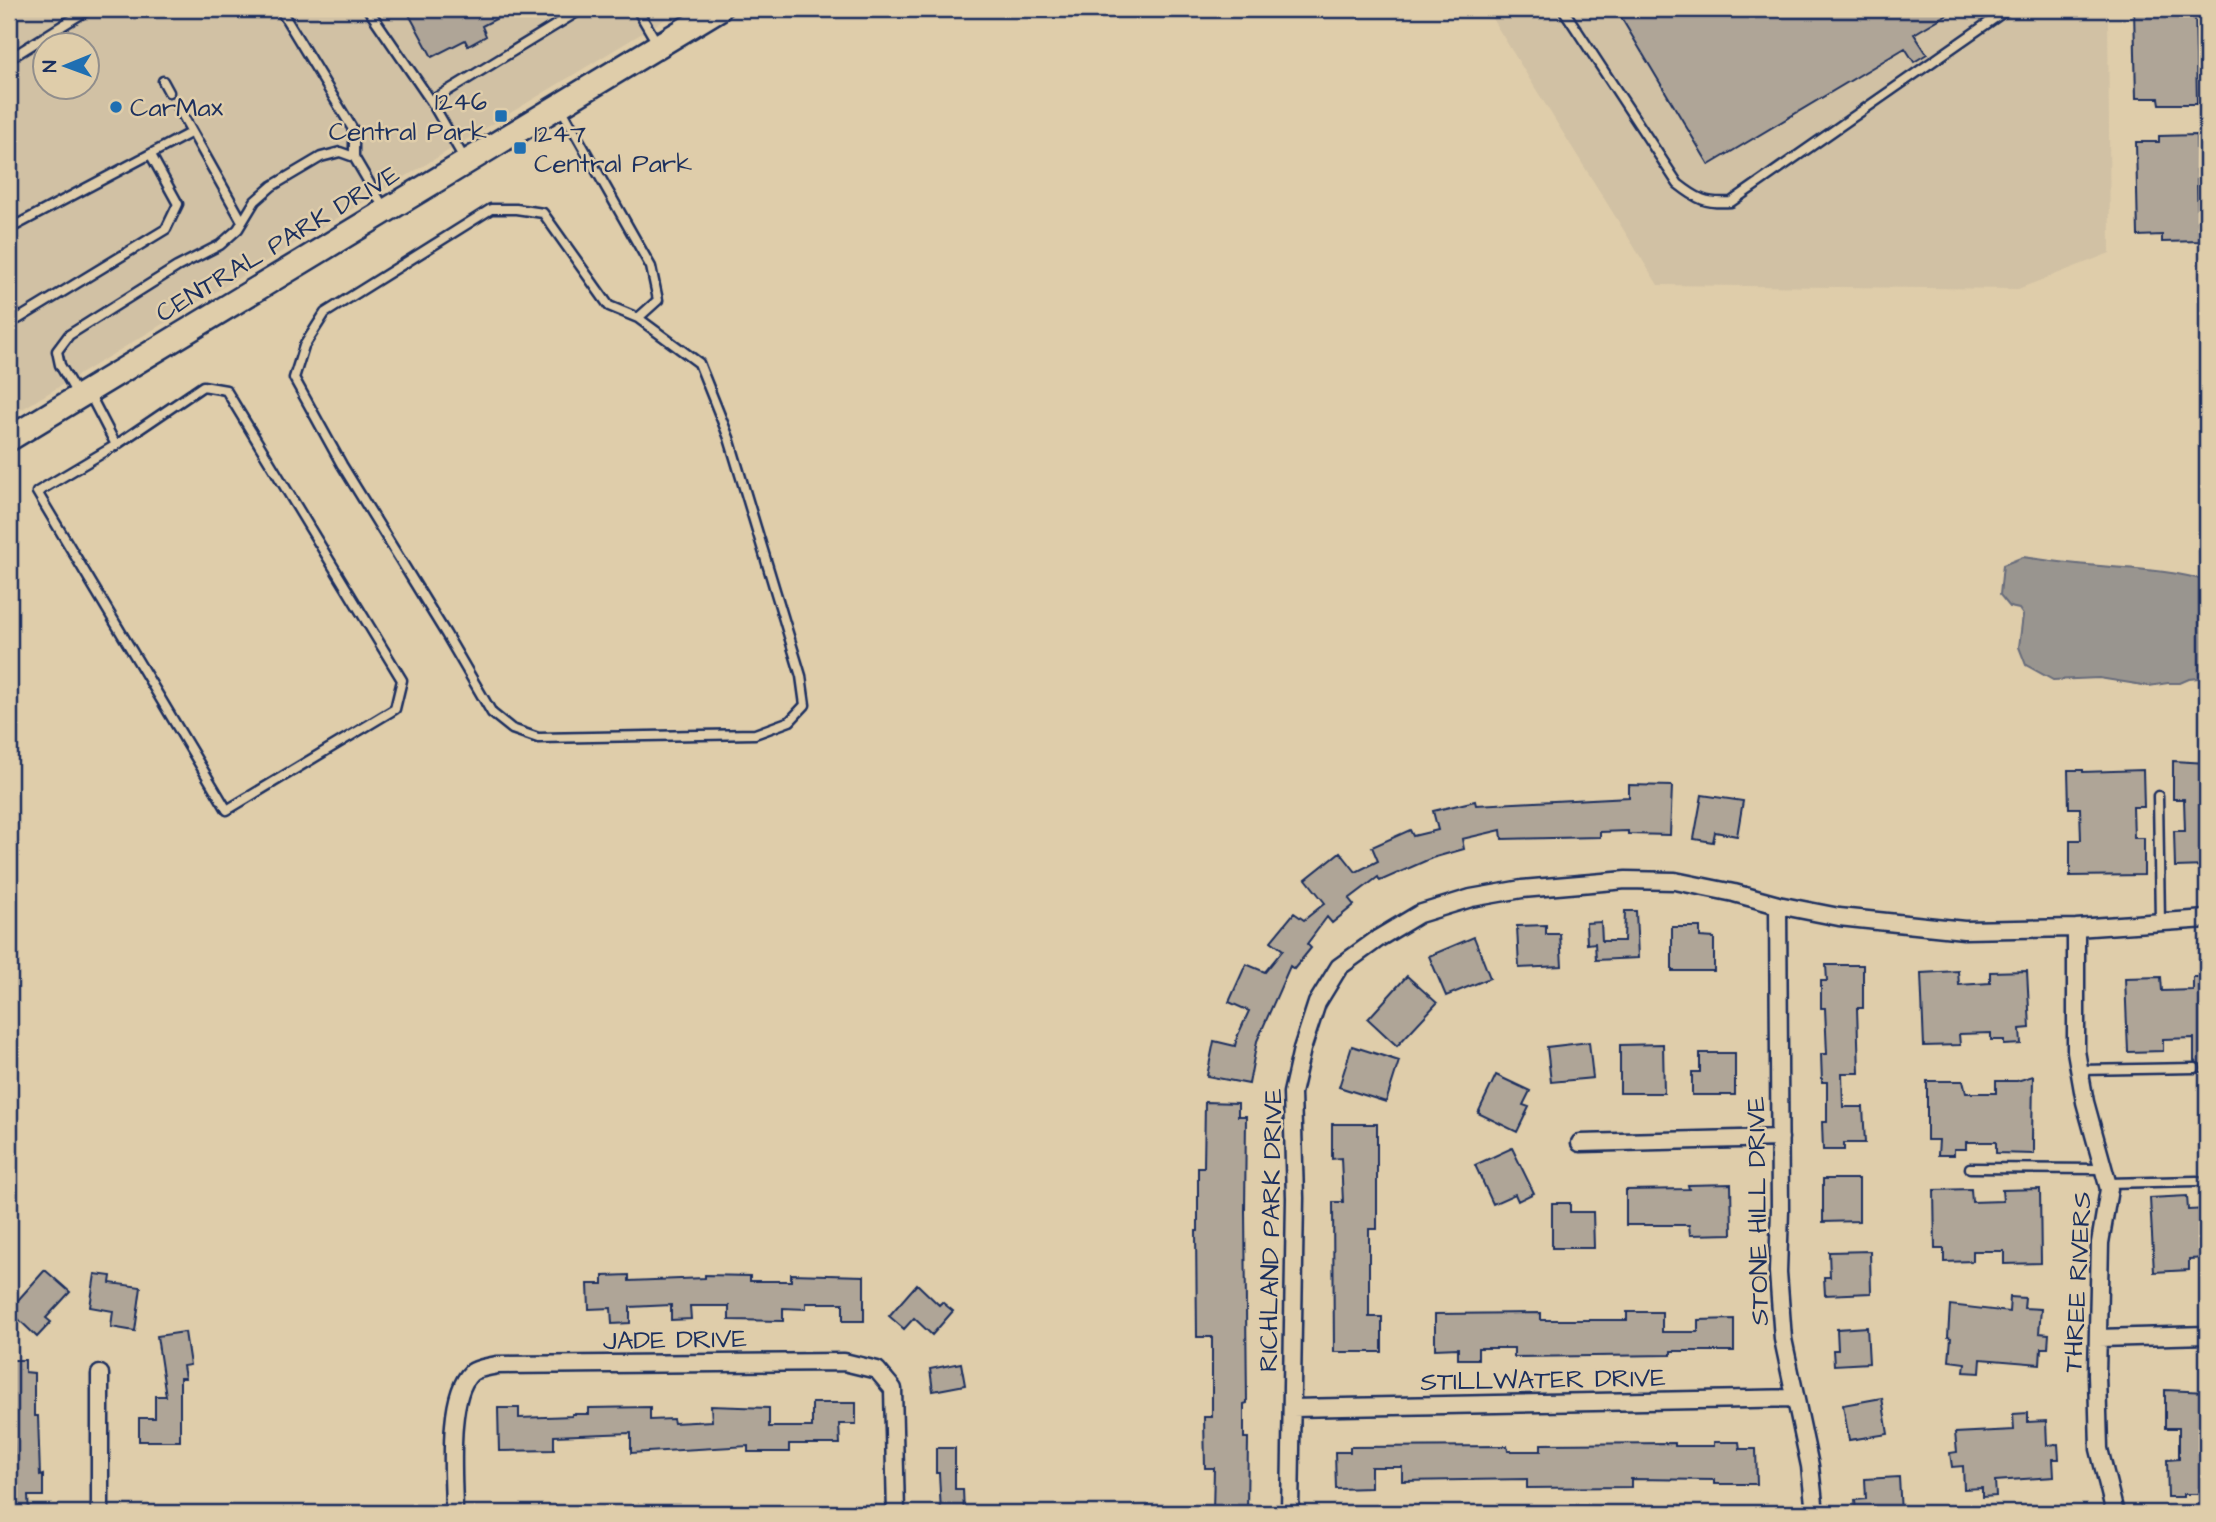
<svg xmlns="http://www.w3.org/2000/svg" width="2216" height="1522" font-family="'Architects Daughter',sans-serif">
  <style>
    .built { fill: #d1c1a4; fill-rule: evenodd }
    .water { fill: #99958f; stroke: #676c7b; stroke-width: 2 }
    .building { fill: #afa597; stroke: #1b2f5e; stroke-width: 2 }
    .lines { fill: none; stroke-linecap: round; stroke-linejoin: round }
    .lane-casing { stroke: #1b2f5e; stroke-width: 13 }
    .street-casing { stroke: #1b2f5e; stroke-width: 21 }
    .secondary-casing { stroke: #1b2f5e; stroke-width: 28 }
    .lane { stroke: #dfcdaa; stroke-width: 8 }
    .street { stroke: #dfcdaa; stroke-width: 16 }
    .secondary { stroke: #dfcdaa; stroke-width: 23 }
    .poi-dot { fill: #1f6fb2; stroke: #dfcdaa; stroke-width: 2.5 }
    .labels { text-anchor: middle; stroke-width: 5; stroke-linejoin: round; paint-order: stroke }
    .poi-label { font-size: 26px; fill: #1b2f5e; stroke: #dfcdaa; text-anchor: start }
    .street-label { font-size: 26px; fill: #1b2f5e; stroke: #dfcdaa }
  </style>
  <rect width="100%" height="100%" fill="#dfcdaa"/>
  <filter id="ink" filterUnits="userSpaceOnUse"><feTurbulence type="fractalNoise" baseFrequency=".0143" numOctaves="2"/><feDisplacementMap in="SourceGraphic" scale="14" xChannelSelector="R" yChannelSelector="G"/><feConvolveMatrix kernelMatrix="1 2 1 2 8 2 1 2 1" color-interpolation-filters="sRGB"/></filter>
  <g filter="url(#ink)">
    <!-- built -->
    <path class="built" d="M18,9H682L9,417V15ZM46,46H88V88H46Z
      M1486,9H2108L2110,253L2018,289L1658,285Z"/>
    <!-- water -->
    <path class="water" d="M2023,557C2044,560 2066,563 2088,565C2128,569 2168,569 2207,581V677L2189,679L2180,683H2168L2149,686L2099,678L2053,680L2026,665L2019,647L2023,615L2019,609L2010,607L2000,595L2003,565Z"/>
    <!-- building -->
    <path class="building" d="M406,9H515L482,26L486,36L468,46L465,40L432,57Z
      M1616,9H1956L1914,34L1927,54L1914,62L1905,48L1709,165Z
      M2134,9H2195L2197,104H2160L2159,98H2136Z
      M2196,135L2198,225H2202V241L2162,242V235L2138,236L2136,142H2159V136Z
      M2173,761L2207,763V866L2175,867L2174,831H2185L2184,799H2173Z
      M2068,770H2083V772L2143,770L2144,807H2133L2134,838H2144V875L2070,876V840H2081L2080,808H2069Z
      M1629,785L1672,786L1670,835L1628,834V831L1600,832V837L1502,839L1501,830L1462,839L1464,849L1432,858L1380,881L1378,877L1349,899L1354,905L1332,923L1327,917L1307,944L1311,948L1294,969L1290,966L1257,1041L1249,1084L1207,1076L1214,1041L1235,1046L1237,1037L1249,1011L1229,1002L1246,964L1265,972L1283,950L1271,941L1294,913L1304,920L1325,903L1306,879L1340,852L1356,872L1378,861L1372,847L1410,830L1413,836L1438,830L1433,811L1475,801L1476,805L1629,797Z
      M1702,795L1743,801L1737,836L1715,832L1713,842L1694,839Z
      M1625,911H1636L1638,958L1596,960L1595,943L1587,944L1586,923L1601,922L1602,941H1624Z
      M1546,925V934H1560L1562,966L1519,968L1517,926Z
      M1672,927H1700V937L1714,938V971H1672Z
      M1474,937L1490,978L1446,996L1429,956Z
      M1826,965H1863V1008H1857L1859,1073H1842L1843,1107H1863L1865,1143H1844V1150H1823L1822,1122H1827V1082H1822L1821,1054H1827L1825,1008H1821V981H1827Z
      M1958,971L1959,985L1990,983V972L2027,971L2030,1028L2020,1029L2021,1044L2004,1045V1040H1991V1033L1959,1034L1960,1045L1924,1046L1921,973Z
      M1407,976L1437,1003L1397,1046L1368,1019Z
      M2161,977L2162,991L2193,990V977H2207V1072H2200V1064L2194,1061V1038L2163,1039V1051L2128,1052L2125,978Z
      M1589,1042L1593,1078L1551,1082L1547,1047Z
      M1663,1044L1664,1093H1620V1045Z
      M1352,1046L1399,1061L1386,1102L1339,1087Z
      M1700,1053H1735V1095H1692V1072H1700Z
      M1496,1075L1530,1091L1523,1105L1529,1107L1517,1132L1478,1113Z
      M2033,1076L2032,1140H2034V1154L1996,1153V1142H1966V1149H1954V1155H1938L1939,1140H1927V1081H1963L1966,1093H1996V1081H2017Z
      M1205,1102L1238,1103V1116H1246L1245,1211L1247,1403L1244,1404V1438H1248L1247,1513H1213L1214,1468H1205L1204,1417H1212V1337H1197L1196,1231H1198V1167H1204Z
      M1332,1124H1377V1229H1369V1317H1382V1352H1334L1333,1202H1343L1341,1158L1332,1159Z
      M1512,1148L1534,1193L1518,1201L1515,1194L1493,1204L1475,1165Z
      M1823,1179H1859V1221L1823,1222Z
      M1731,1184L1732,1234L1690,1235L1689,1225H1626V1190L1689,1189L1688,1185Z
      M1971,1189L1972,1202L2003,1201L2002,1190L2040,1189L2041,1263L2004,1264V1251H1973V1261L1944,1262V1249H1935L1934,1190Z
      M2187,1196L2188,1210L2207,1209V1258L2189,1259V1270L2154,1272L2150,1198Z
      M1552,1203H1570V1212H1593L1594,1248H1552Z
      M1870,1251L1871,1293L1825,1295L1824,1277H1830L1829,1252Z
      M45,1270L70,1292L46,1318L51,1322L37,1337L9,1310Z
      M95,1274L111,1276L110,1283L141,1287L135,1331L111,1327L113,1311L90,1307Z
      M791,1274L864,1276V1321H843V1303H806V1309L783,1308V1321L729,1320V1306H690L691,1319L671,1320V1305L630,1307V1323L612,1324L611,1308L589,1309L588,1284H603V1276L629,1275V1281L705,1278V1275L750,1276V1281H791Z
      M917,1284L939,1305L942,1302L953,1311L932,1335L914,1318L904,1329L889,1316Z
      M2010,1297L2025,1298L2024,1308L2041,1309L2039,1333L2049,1334L2048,1348H2041L2040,1364L1981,1359L1980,1373L1964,1372L1965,1363L1949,1361L1951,1338L1948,1337L1950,1305L2009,1312Z
      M1627,1312H1662V1332H1698V1320L1734,1319V1351H1671V1355L1514,1357V1348H1478V1359H1458V1348L1435,1349V1314L1541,1313V1320H1627Z
      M1867,1327L1869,1363L1834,1365L1833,1350H1838L1837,1329Z
      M185,1332L190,1365L183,1366L185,1378H180V1441H139V1418H155V1396H166L157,1336Z
      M9,1360H25V1372L34,1373V1416H38L40,1476L43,1475V1496H28L29,1513H9V1477L15,1476L13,1403H9Z
      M961,1363L965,1385L933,1391L930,1369Z
      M2165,1390L2207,1392V1494H2183V1497H2168L2167,1460L2179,1459V1428H2165Z
      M1882,1398L1888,1434L1849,1440L1843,1405Z
      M812,1403H856V1424H839L840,1444H789V1452H748V1446L631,1453V1433L554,1436V1450L499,1451L498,1408H519V1418L572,1416V1414H589V1408L650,1407V1420L673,1419L674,1423L712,1421L711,1406L769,1408V1427H812Z
      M2028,1413V1422L2046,1421L2047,1445L2058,1444L2059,1459H2053L2054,1477L1995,1481L1996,1496L1982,1497V1488L1964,1489L1963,1466L1952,1467L1950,1453L1957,1452L1955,1433L2014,1430L2013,1414Z
      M1714,1442H1739L1740,1449H1756L1757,1484H1714V1480L1631,1479V1487L1527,1488V1479L1402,1481V1467H1371V1488L1336,1489L1335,1452H1350V1447L1507,1446L1508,1451H1541V1444L1675,1443V1446H1714Z
      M936,1448H955V1489H963L964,1513H941L939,1473H936Z
      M1899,1477L1901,1513H1856L1855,1500L1866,1499L1865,1479Z"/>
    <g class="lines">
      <!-- lane casing -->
      <g class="lane-casing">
        <path id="lane" d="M280,9L354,131V157
          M368,9L431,101
          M637,9L657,43
          M1563,9L1678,184C1697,199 1706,204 1731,202L2008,9
          M9,59L89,9
          M163,81L169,92
          M178,107L242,221
          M561,108L651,267L658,300L638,318L609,306L543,213L516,209H491L325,313L304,346L294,378L342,465L446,634L492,713L512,729L538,738L755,734L790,721L805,705L801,676L729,438L699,363L638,318
          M465,160L431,101L582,9
          M9,229L192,132
          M9,304L18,319L166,229L178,204L151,155
          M89,393L116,445L37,492L227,810L395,709L402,680L226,390L203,386L116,445
          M77,394L60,365L57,351L69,335L177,267L220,245L238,229L255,201L272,186L321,157L340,152L354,157L384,208
          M2158,796L2160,922
          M2079,1070L2195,1068
          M1970,1168L2104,1169
          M2107,1183L2197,1181"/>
      </g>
      <!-- street casing -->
      <g class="street-casing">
        <path id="street" d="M1778,905L1780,1210L1778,1272L1783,1339L1810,1466L1815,1513
          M2076,928V1051L2085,1102L2109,1189L2100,1243L2097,1374L2099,1449L2115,1513
          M1580,1143L1780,1138
          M2099,1338L2207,1335
          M100,1374V1513
          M1292,1408L1795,1398
          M454,1513C454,1479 446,1397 471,1373C477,1368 489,1367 497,1365L844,1362L877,1370L893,1389L896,1513
          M1290,1513L1295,1198L1292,1093L1302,1049L1317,1003L1339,967L1379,938L1419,914L1471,898L1522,889L1626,880L1675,881L1734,893L1778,905L1839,917L1964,930L2076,928L2207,919"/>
      </g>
      <!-- secondary casing -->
      <g class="secondary-casing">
        <path id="secondary" d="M9,439L719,9"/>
      </g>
      <!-- lane -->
      <use href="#lane" class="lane"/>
      <!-- street -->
      <use href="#street" class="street"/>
      <!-- secondary -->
      <use href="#secondary" class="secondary"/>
    </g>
  </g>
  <!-- markers -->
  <g class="poi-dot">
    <circle cx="116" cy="107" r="7"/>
    <rect x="494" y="109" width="14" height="14" rx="3.5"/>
    <rect x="513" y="141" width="14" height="14" rx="3.5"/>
  </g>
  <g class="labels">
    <!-- poi labels -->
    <g class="poi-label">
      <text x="487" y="110" text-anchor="end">1246<tspan x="487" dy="30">Central Park</tspan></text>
      <text x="130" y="116">CarMax</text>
      <text x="534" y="142">1247<tspan x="534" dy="30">Central Park</tspan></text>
    </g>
    <!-- street labels -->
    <g class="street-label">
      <text transform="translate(277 243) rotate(-31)" y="9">CENTRAL PARK DRIVE</text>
      <text transform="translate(1757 1211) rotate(-91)" y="9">STONE HILL DRIVE</text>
      <text transform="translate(1270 1230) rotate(-89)" y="9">RICHLAND PARK DRIVE</text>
      <text transform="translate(2077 1282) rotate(-87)" y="9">THREE RIVERS</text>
      <text transform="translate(675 1339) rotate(-1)" y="9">JADE DRIVE</text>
      <text transform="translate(1543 1379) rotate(-1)" y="9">STILLWATER DRIVE</text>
    </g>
  </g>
  <!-- margin -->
  <rect width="2216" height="1522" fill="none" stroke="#dfcdaa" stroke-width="35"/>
  <rect x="18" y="18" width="2181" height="1487" fill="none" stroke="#1b2f5e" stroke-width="2.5" filter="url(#ink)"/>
  <!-- north arrow -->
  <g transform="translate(66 66) rotate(269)"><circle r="33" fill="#dfcdaa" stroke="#918e8c" stroke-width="2"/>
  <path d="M0-5L12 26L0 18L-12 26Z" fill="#1f6fb2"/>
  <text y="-10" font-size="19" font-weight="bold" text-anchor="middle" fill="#1b2f5e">N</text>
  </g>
</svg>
